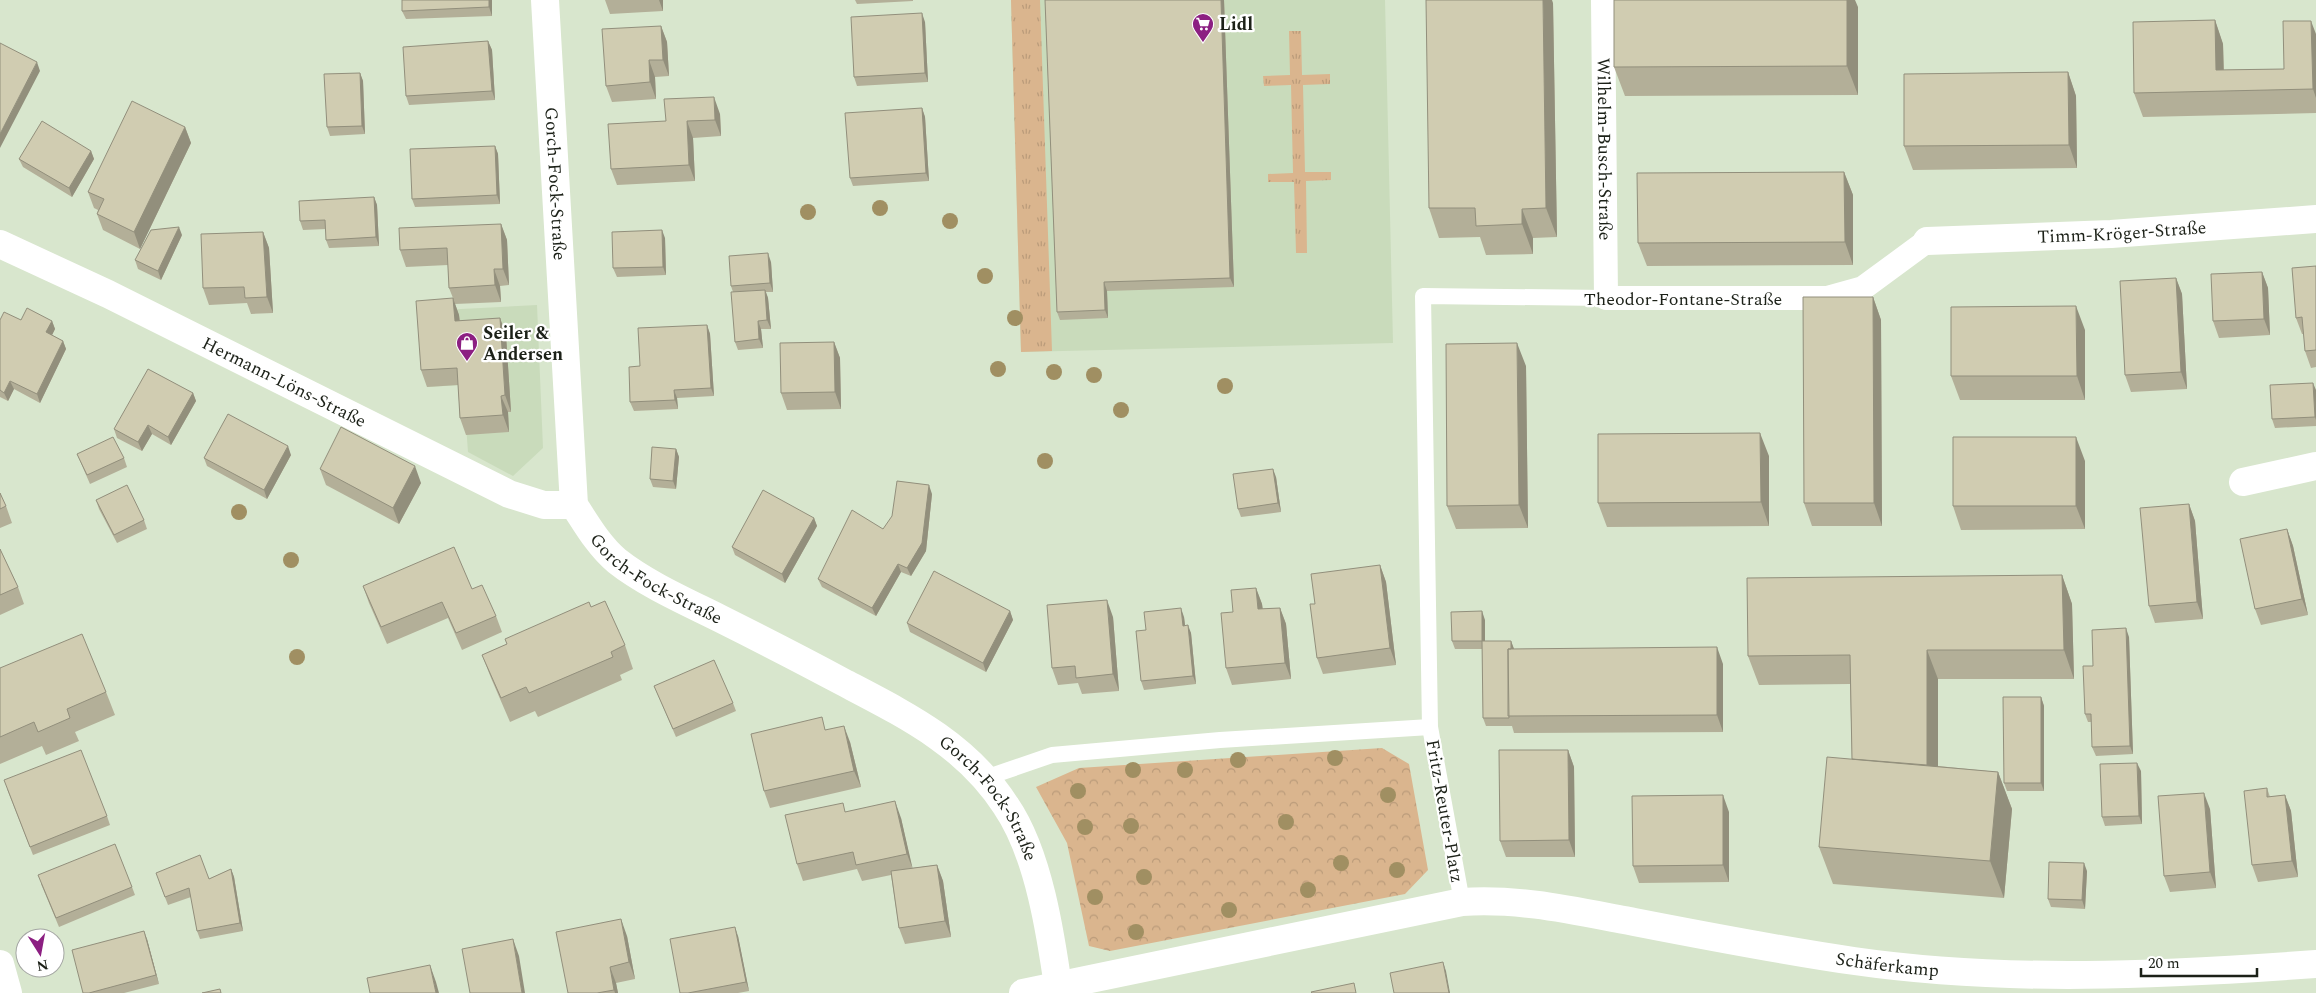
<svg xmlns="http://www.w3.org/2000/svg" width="2316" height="993" font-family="Spectral,serif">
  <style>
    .built { fill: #c9dbbb }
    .grass { fill: url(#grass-tufts) }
    .park { fill: url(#park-crowns) }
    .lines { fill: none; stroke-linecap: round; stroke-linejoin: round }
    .service { stroke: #fff; stroke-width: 16 }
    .pedestrian { stroke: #fff; stroke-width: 24 }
    .minor { stroke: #fff; stroke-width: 28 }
    .tree { fill: #a08f62 }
    .wall { fill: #b3af98 }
    .shaded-wall { fill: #928f7c }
    .building { fill: #d0ccb1; stroke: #928f7c }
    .labels { text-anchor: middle; stroke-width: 4.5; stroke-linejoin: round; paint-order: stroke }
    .poi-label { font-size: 18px; font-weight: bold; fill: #1c2118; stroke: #fff; text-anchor: start }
    .street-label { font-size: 18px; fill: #1c2118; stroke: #fff }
  </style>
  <defs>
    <pattern id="grass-tufts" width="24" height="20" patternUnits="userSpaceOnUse" patternTransform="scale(1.25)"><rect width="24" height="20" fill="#dab58e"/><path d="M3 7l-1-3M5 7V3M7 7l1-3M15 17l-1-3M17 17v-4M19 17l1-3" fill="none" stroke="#ba9b7a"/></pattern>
    <pattern id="park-crowns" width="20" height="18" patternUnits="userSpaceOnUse" patternTransform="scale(1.25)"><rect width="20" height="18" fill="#dab58e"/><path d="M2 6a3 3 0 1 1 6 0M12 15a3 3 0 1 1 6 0" fill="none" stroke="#ba9b7a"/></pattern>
  </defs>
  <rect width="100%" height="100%" fill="#d8e6cd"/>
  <!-- built -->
  <path class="built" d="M1011,0H1385L1393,343L1021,352Z
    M537,305L543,448L513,476L468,452L463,385L427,387L422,311Z"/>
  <!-- grass -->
  <path class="grass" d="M1011,0H1040L1052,351L1021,352Z
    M1289,31H1301L1302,75L1330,74V84L1303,85L1305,172H1331V180L1306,181L1307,253H1296L1294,182H1268V174L1293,173L1291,85L1264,86L1263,76L1290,75Z"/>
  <!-- park -->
  <path class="park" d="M1382,748L1409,764L1428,870L1405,894L1110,951L1089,946L1067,843L1036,787L1079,768Z"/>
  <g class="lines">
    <!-- service -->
    <path class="service" d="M985,778L1052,755L1220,740L1430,727
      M1462,902L1430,727L1423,296L1606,298"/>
    <!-- pedestrian -->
    <path class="pedestrian" id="s1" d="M1603,0L1606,298H1827L1863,288L1927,241"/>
    <!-- minor -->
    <g class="minor">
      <path id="s2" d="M545,0L574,505C587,525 599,546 617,561C646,584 687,602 719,618C761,639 802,660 843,682C906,715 966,744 1006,806C1039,854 1051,936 1059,993"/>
      <path id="s3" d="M1927,241L2111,234L2316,219"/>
      <path id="s4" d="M0,244L108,294L509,494L544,505H574"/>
      <path d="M2243,482L2316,466"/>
      <path d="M0,964L8,993"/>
      <path id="s5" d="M1023,993L1462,902C1517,898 1571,910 1624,920C1701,935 1777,950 1854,961C2007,983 2162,975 2316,964"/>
    </g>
  </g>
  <!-- trees -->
  <g class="tree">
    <circle cx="880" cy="208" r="8"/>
    <circle cx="808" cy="212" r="8"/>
    <circle cx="950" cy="221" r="8"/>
    <circle cx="985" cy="276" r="8"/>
    <circle cx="1015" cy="318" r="8"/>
    <circle cx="998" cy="369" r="8"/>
    <circle cx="1054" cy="372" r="8"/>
    <circle cx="1094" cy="375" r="8"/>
    <circle cx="1225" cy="386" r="8"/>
    <circle cx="1121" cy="410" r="8"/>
    <circle cx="1045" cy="461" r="8"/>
    <circle cx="239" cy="512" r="8"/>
    <circle cx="291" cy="560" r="8"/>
    <circle cx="297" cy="657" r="8"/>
    <circle cx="1335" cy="758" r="8"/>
    <circle cx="1238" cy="760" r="8"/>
    <circle cx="1133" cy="770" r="8"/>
    <circle cx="1185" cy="770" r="8"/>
    <circle cx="1078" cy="791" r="8"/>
    <circle cx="1388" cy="795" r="8"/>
    <circle cx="1286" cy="822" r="8"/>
    <circle cx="1131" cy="826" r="8"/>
    <circle cx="1085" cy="827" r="8"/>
    <circle cx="1341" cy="863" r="8"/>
    <circle cx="1397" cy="870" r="8"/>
    <circle cx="1144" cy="877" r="8"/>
    <circle cx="1308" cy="890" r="8"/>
    <circle cx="1095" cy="897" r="8"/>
    <circle cx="1229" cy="910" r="8"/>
    <circle cx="1136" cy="932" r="8"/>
  </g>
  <!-- wall -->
  <path class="wall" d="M492,0V16L406,19L402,11Z
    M605,0H663V11L610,14Z
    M855,0H913V1L857,4Z
    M1045,0H1224L1234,287L1107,291L1108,318L1060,320L1057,312Z
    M1553,3L1557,237L1533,238V254L1486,255L1480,237L1439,238L1429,208Z
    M1858,7V95L1625,96L1614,67Z
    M2215,20L2223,44L2224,70L2284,69L2316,34V113L2143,117L2134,93Z
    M925,22L928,82L857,86L854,77Z
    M661,26L667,42L669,76L655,77L656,99L612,102L606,86Z
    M488,41L492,50L495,100L409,105L406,96Z
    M2068,72L2076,96L2077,168L1913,170L1904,146Z
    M360,73L363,81L365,134L330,136L327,127Z
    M922,108L925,117L929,181L853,186L850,178Z
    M720,114L721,136L693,138L695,181L617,185L611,169L666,121Z
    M185,127L191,143L140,249L103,230L97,214L98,210L94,208L88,192Z
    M495,146L498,154L500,204L415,207L412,199Z
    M91,151L94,159L72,197L23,167L19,159Z
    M1844,172L1853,195V265L1647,266L1638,243Z
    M374,197L377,205L379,246L329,248L326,240V229L303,230L300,221Z
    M501,224L507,240L509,285L500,286L501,302L455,304L459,315L460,321L500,318L506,335L511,412H508L509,432L466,435L460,418L458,385L427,387L421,370L453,298L449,288L448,265L406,267L400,250Z
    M263,232L269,248L273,313L251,314L247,303L209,305L203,288Z
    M182,235L161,280L138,269L135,260Z
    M665,238L666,275L617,277L613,268Z
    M771,262L773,292H766L768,298L771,329H761L763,348L738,350L735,342L733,292L731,286Z
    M2316,266V367L2311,368L2305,351L2304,334H2302L2296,318Z
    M2262,272L2268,288L2270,335L2219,338L2213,321Z
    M2176,278L2182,294L2187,389L2131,392L2125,375Z
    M1873,297L1881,320L1882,526H1812L1804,503Z
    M0,320L52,321L55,329L52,335L63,341L66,349L40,403L14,389L8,401L0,397Z
    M707,325L710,334L714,396L677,398L678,409L634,411L630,402L640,366Z
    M2085,330V400H1960L1951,376Z
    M834,342L840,358L841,409L787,410L781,393Z
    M1526,366L1528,528L1456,529L1447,506Z
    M2316,390V426L2275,428L2272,419Z
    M193,393L196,401L171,445L152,434L142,451L117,438L114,429Z
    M676,449L679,457L676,489L653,487L650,479Z
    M77,454L124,458L127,467L90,484Z
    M291,455L267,499L207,466L204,458Z
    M1769,456V526L1607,527L1598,503Z
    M2085,461V529L1961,530L1953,506Z
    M320,469L421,483L399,524L326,485Z
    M1276,477L1281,512L1241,517L1238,509Z
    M0,493L6,506L12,523L0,528Z
    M932,494L926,551L911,576L901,572L876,616L822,587L818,579L883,529Z
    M96,500L144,520L147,529L117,543L99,509Z
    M2189,504L2195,521L2203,619L2155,623L2149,606Z
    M814,518L817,526L785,583L735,555L732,547Z
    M2287,529L2293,546L2308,615L2261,625L2255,609Z
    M0,549L18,587L24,604L0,615Z
    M1380,565L1386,582L1396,665L1323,674L1317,658L1315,604Z
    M2062,575L2072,604L2074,679H1938V766L1998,772L2012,809L2004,898L1833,884L1819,847L1852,759L1850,684L1759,685L1748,656Z
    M363,586L472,589L496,616L502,632L462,650L448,618L387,644L369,603Z
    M1256,588L1262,604L1263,609L1280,608L1286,624L1291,679L1232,685L1226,668L1233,612Z
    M591,607L625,645L633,669L620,675L622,680L538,717L535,711L510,722L491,678L482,655Z
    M1010,611L1013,620L986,672L910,632L907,623Z
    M1113,617L1119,691L1082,694L1078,683L1058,685L1052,668Z
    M1184,617L1185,625L1191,633L1196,684L1144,690L1141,681Z
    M1485,620V641H1511L1514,649L1723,664V732L1514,733L1512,726H1486L1483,718L1482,649H1455L1452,641Z
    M2129,637L2133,754L2096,756L2092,747V722H2088L2085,714L2093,666Z
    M0,668L106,692L115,715L75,732L79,741L46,755L42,746L0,764Z
    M654,686L733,703L736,711L676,737Z
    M2041,697L2044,706V791H2007L2004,783Z
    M827,730L850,742L861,787L770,808L764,791Z
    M1568,750L1574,767L1575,857H1506L1500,841Z
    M2141,771L2142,824L2105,826L2102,817Z
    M2267,788L2270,797L2285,795L2291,811L2298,877L2258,882L2252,865Z
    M7,789L107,816L110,825L33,855Z
    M2210,809L2216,888L2170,892L2164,876Z
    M847,812L901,818L912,868L937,865L943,881L951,937L905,944L899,928L891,875L862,881L857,869L803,881L797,864Z
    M1729,812V882L1639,883L1633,866Z
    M231,869L234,877L243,931L200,939L197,931L191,897L168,905L159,882L209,879Z
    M2087,871L2085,909L2051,907L2048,899Z
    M41,884L132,887L135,895L59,927Z
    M627,936L635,979L616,983L618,993H568Z
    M738,936L749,991L738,993H680Z
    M147,939L159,984L124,993H83Z"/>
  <!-- shaded-wall -->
  <path class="shaded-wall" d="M489,0H492V16L489,7Z
    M659,0H663V11Z
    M1221,0H1224L1234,287L1230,278Z
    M1543,0H1552L1553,3L1557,237L1546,208Z
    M1847,0H1855L1858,7V95L1847,66Z
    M922,13L925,22L928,82L925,73Z
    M2215,20L2223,44L2224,91L2216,70Z
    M2311,21L2316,34V98L2313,89Z
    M661,26L667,42L669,76L663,60Z
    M488,41L492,50L495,100L492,91Z
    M649,60L655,77L656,99L650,82Z
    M37,62L40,71L0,148V134Z
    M2068,72L2076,96L2077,168L2069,145Z
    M360,73L363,81L365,134L362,126Z
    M714,97L720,114L721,136L715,120Z
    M922,108L925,117L929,181L926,173Z
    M687,121L693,138L695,181L689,165Z
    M185,127L191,143L140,249L134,232Z
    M495,146L498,154L500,204L497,195Z
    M91,151L94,159L72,197L69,188Z
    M1844,172L1853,195V265L1845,242Z
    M374,197L377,205L379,246L376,237Z
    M1522,209L1533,238V254L1522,224Z
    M501,224L507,240L509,285L503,269Z
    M179,227L182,235L161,280L158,271Z
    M662,230L665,238L666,275L663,267Z
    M263,232L269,248L273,313L267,297Z
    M768,253L771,262L773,292L770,283Z
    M494,269L500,286L501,302L495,285Z
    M2262,272L2268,288L2270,335L2264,319Z
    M2176,278L2182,294L2187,389L2181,372Z
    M1104,282L1107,291L1108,318L1105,310Z
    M765,290L768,298L771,329L767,320Z
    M1873,297L1881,320L1882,526L1874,503Z
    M453,298L459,315L461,337L455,321Z
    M2076,306L2085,330V400L2077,376Z
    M500,318L506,335L511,412L505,395Z
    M52,321L55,329L49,341L46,332Z
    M758,321L761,329L763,348L759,339Z
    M707,325L710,334L714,396L711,388Z
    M63,341L66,349L40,403L37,394Z
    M834,342L840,358L841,409L835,392Z
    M1517,343L1526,366L1528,528L1519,505Z
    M10,381L14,389L8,401L4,393Z
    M2313,383L2316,390V420L2315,417Z
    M674,390L677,398L678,409L675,400Z
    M193,393L196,401L171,445L168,437Z
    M501,396L508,412L509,432L503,415Z
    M148,425L152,434L142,451L138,442Z
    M1760,433L1769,456V526L1761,502Z
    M2076,437L2085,461V529L2076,506Z
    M288,446L291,455L267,499L264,490Z
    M676,449L679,457L676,489L673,481Z
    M415,466L421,483L399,524L393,508Z
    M1273,469L1276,477L1281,512L1278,503Z
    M929,485L932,494L926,551L911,576L907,568Z
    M2189,504L2195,521L2203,619L2197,602Z
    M814,518L817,526L785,583L782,574Z
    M2287,529L2293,546L2308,615L2302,599Z
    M898,564L901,572L876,616L872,608Z
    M1380,565L1386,582L1396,665L1390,648Z
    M2062,575L2072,604L2074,679L2064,650Z
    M1256,588L1262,604L1264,626L1258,609Z
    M1107,600L1113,617L1119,691L1113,674Z
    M1181,608L1184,617L1186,634L1183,626Z
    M1280,608L1286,624L1291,679L1285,663Z
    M1010,611L1013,620L986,672L983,663Z
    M1482,611L1485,620V649L1482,641Z
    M1188,625L1191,633L1196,684L1193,676Z
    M2126,628L2129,637L2133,754L2130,746Z
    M1511,641L1514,649V716Z
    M1717,647L1723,664V732L1717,715Z
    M1927,650L1938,679V802L1927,773Z
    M2041,697L2044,706V791L2041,783Z
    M844,726L850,742L861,787L854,771Z
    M1568,750L1574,767L1575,857L1569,840Z
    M2137,763L2141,771L2142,824L2139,816Z
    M1998,772L2012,809L2004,898L1990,861Z
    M2204,793L2210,809L2216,888L2210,872Z
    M1723,795L1729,812V882L1723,865Z
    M2285,795L2291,811L2298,877L2292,861Z
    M895,801L901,818L913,870L907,854Z
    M2084,863L2087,871L2085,909L2082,900Z
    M937,865L943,881L951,937L945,921Z
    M231,869L234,877L243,931L240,923Z
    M621,919L627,936L635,979L629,962Z
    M735,927L738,936L749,991L746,982Z
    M144,931L147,939L159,984L156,975Z
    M513,939L519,956L525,993H522Z
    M1443,962L1446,971L1450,993H1449Z
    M430,965L436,982L439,993H436Z
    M610,967L616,983L618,993H615L614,990Z"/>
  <!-- building -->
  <path class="building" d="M402,0H489V7L402,11Z
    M1045,0H1221L1230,278L1104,282L1105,310L1057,312Z
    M1426,0H1543L1546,208L1522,209V224L1476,226L1475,208H1429Z
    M1614,0H1847V66L1614,67Z
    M922,13L925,73L854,77L851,17Z
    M2215,20L2216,70L2284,69L2283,21H2311L2313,89L2134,93L2133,22Z
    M661,26L663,60H649L650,82L606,86L602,29Z
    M488,41L492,91L406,96L403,47Z
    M0,43L37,62L0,134Z
    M2068,72L2069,145L1904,146V74Z
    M360,73L362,126L327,127L324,74Z
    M714,97L715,120L687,121L689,165L611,169L608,124L666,121L664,99Z
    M132,101L185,127L134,232L97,214L104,199L88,192Z
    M922,108L926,173L850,178L845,113Z
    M42,121L91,151L69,188L19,159Z
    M495,146L497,195L412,199L410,149Z
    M1844,172L1845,242L1638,243L1637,173Z
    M374,197L376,237L326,240L325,220L300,221L299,201Z
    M501,224L503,269H494L495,285L449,288L447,248L400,250L399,228Z
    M179,227L158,271L135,260L151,230Z
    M662,230L663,267L613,268L612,232Z
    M263,232L267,297L245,298L244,287L203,288L201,234Z
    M768,253L770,283L731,286L729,256Z
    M2316,266V350L2305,351L2302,317L2296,318L2292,268Z
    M2262,272L2264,319L2213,321L2211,274Z
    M2176,278L2181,372L2125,375L2120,281Z
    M765,290L767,320L758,321L759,339L735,342L731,292Z
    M1803,297H1873L1874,503H1804Z
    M453,298L455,321L500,318L505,395L501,396L503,415L460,418L457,368L421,370L416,301Z
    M2076,306L2077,376H1951V307Z
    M27,308L52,321L46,332L63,341L37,394L10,381L4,393L0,390V320L4,312L21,320Z
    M707,325L711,388L674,390L675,400L630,402L629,367L640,366L638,328Z
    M834,342L835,392L781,393L780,343Z
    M1517,343L1519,505L1447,506L1446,344Z
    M148,369L193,393L168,437L148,425L138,442L114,429Z
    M2313,383L2315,417L2272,419L2270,385Z
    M228,414L288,446L264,490L204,458Z
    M341,427L415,466L393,508L320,469Z
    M1760,433L1761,502L1598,503V434Z
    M113,437L124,458L87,475L77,454Z
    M1953,437H2076V506H1953Z
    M652,447L676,449L673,481L650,479Z
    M1273,469L1278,503L1238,509L1233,474Z
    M897,481L929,485L922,543L907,568L898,564L872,608L818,579L852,510L883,529L892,516Z
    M127,485L144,520L114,535L96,500Z
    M763,490L814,518L782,574L732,547Z
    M0,493L6,506L0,509Z
    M2189,504L2197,602L2149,606L2140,508Z
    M2287,529L2302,599L2255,609L2240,539Z
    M454,547L472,589L482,585L496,616L456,633L442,602L381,627L363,586Z
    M0,549L18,587L0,595Z
    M1380,565L1390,648L1317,658L1310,604H1315L1311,574Z
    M934,571L1010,611L983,663L907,623Z
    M2062,575L2064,650H1927V765L1852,759L1850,655L1748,656L1747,578Z
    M1256,588L1258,609L1280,608L1285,663L1226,668L1221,613L1233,612L1231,590Z
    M1107,600L1113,674L1076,678L1075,666L1052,668L1047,605Z
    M605,601L625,645L611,652L613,657L529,693L526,687L501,698L482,655L507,644L505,639L589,602L591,607Z
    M1181,608L1183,626L1188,625L1193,676L1141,681L1136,631L1146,630L1144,612Z
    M1482,611V641H1511V649H1508L1509,718H1483L1482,641H1452L1451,612Z
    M2126,628L2130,746L2092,747L2091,714H2085L2083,666H2093L2092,630Z
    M82,634L106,692L67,709L70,718L38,732L34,722L0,737V668Z
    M1717,647V715L1508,716V649Z
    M714,660L733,703L673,729L654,686Z
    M2003,697H2041V783H2004Z
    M822,717L825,730L844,726L854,771L764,791L751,734Z
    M81,750L107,816L30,847L4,780Z
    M1499,750H1568L1569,840L1500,841Z
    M1827,757L1998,772L1990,861L1819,847Z
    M2137,763L2139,816L2102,817L2100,764Z
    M2267,788V797L2285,795L2292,861L2252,865L2244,791Z
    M2204,793L2210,872L2164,876L2158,796Z
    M1723,795V865L1633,866L1632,796Z
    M895,801L907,854L856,865L853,852L797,864L785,815L843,803L845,812Z
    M115,844L132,887L56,918L38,875Z
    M200,855L209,879L231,869L240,923L197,931L189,888L165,897L156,873Z
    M2049,862L2084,863L2082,900L2048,899Z
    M937,865L945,921L899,928L891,871Z
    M621,919L629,962L610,967L614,990L597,993H568L556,932Z
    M735,927L746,982L688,993H680L670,939Z
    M144,931L156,975L89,993H83L72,950Z
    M513,939L522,993H470L462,949Z
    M1443,962L1449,993H1394L1390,973Z
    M430,965L436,993H370L367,978Z
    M1354,983L1356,993H1312L1311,992Z
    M220,989L221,993H202Z"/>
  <!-- icons -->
  <defs>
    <g id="supermarket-pin" transform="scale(1.125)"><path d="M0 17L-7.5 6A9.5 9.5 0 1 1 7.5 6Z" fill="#8c1f82" stroke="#fff"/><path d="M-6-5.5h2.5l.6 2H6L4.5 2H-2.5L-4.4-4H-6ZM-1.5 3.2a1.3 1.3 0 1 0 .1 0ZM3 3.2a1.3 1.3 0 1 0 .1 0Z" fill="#fff"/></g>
    <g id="shop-pin" transform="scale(1.125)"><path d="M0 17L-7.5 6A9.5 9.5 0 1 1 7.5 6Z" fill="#8c1f82" stroke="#fff"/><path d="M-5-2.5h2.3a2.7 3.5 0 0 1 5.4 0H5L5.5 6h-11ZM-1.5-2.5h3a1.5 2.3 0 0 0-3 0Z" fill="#fff"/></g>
  </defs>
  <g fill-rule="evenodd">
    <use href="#supermarket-pin" x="1203" y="24"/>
    <use href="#shop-pin" x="467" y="343"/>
  </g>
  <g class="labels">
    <!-- poi labels -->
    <g class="poi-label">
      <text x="1219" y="30">Lidl</text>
      <text x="483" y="339">Seiler &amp;<tspan x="483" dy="21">Andersen</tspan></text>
    </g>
    <!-- street labels -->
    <g class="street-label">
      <text dy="6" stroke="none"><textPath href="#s1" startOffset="149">Wilhelm-Busch-Straße</textPath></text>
      <text dy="6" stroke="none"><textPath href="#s2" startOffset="184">Gorch-Fock-Straße</textPath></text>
      <text dy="6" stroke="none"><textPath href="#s3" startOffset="195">Timm-Kröger-Straße</textPath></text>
      <text x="1683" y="305">Theodor-Fontane-Straße</text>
      <text dy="6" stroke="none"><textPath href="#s4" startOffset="316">Hermann-Löns-Straße</textPath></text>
      <text dy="6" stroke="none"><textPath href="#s2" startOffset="619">Gorch-Fock-Straße</textPath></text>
      <text dy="6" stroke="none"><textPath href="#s2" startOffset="1024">Gorch-Fock-Straße</textPath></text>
      <text transform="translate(1445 811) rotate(80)" y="6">Fritz-Reuter-Platz</text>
      <text dy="6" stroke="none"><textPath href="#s5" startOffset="879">Schäferkamp</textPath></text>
    </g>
  </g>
  <!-- north arrow -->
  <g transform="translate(40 953) rotate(169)"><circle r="24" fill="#ffffff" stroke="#a4a6a3"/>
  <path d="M0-4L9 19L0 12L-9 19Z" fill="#8c1f82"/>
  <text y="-8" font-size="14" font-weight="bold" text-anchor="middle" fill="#1c2118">N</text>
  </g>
  <!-- scale -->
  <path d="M2141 968v8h116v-8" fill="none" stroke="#1c2118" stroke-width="2.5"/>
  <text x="2148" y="968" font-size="15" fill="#1c2118" stroke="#ffffff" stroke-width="4" paint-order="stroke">20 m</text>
</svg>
